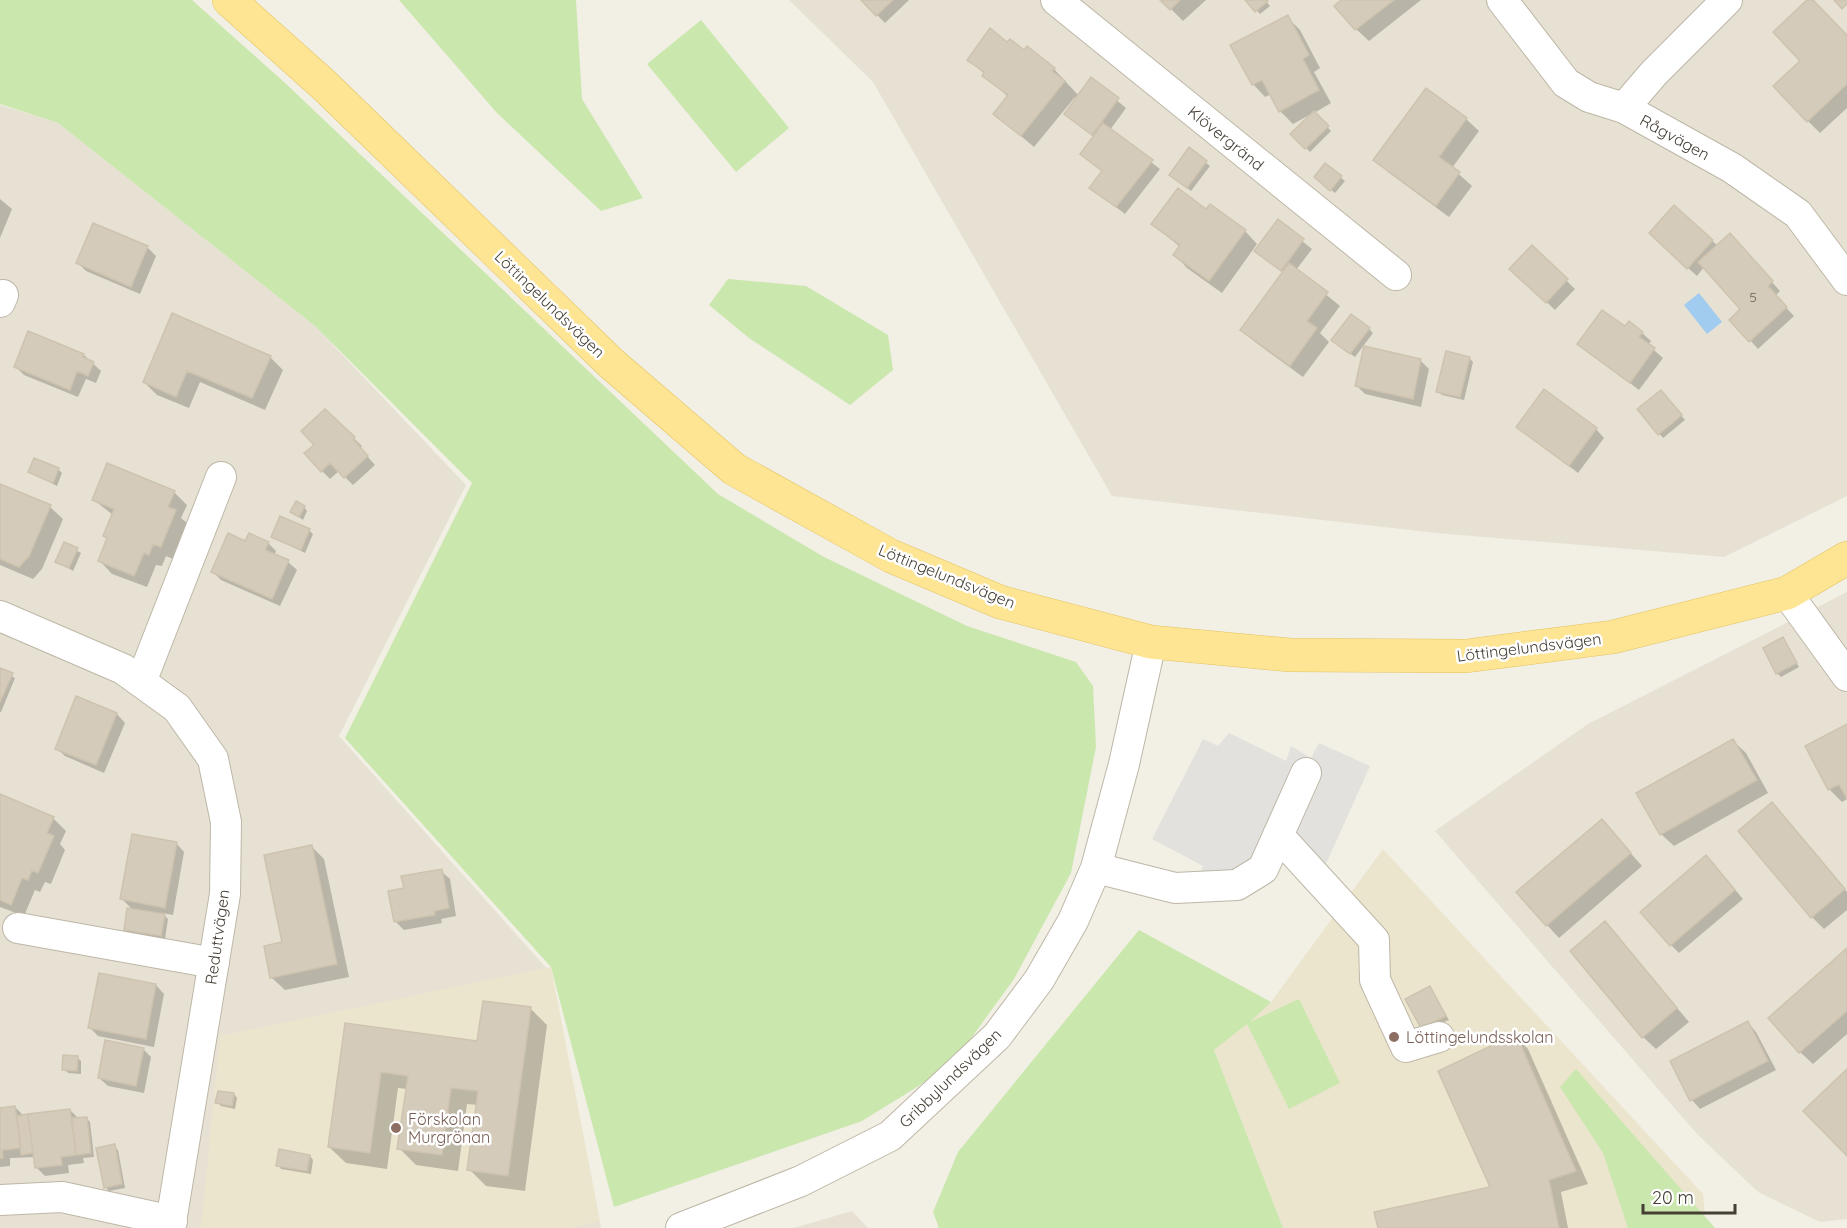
<svg xmlns="http://www.w3.org/2000/svg" width="1847" height="1228" font-family="Quicksand,sans-serif">
  <style>
    .residential { fill: #e6e1d3 }
    .education { fill: #ebe5ce }
    .green { fill: #cae7ad }
    .parking { fill: #e3e1dd }
    .water { fill: #a1cbef }
    .shadow { fill: #0003 }
    .building { fill: #d4cbba; stroke: #cec3ae; stroke-width: 1.5 }
    .lines { fill: none; stroke-linecap: round; stroke-linejoin: round }
    .minor-casing { stroke: #beb7a7; stroke-width: 32 }
    .major-casing { stroke: #e3c362; stroke-width: 34 }
    .minor { stroke: #fff; stroke-width: 30 }
    .major { stroke: #fde593; stroke-width: 33 }
    .education-dot { fill: #8d6e63; stroke: #fff; stroke-width: 2 }
    .labels { text-anchor: middle; stroke-width: 5; stroke-linejoin: round; paint-order: stroke }
    .number-label { font-size: 14px; fill: #696256 }
    .street-label { font-size: 16px; fill: #453f34; stroke: #fff }
    .education-label { font-size: 16px; fill: #785e54; stroke: #fff; text-anchor: start }
  </style>
  <rect width="100%" height="100%" fill="#f2efe5"/>
  <!-- residential -->
  <path class="residential" d="M789,0H1847V496L1724,557L1436,533L1112,496L873,82Z
    M0,105L58,123L315,326L466,485L339,736L548,970L601,1228H0Z
    M1847,592V1219L1820,1222L1758,1192L1697,1134L1435,831L1588,724Z
    M852,1211L868,1228H794Z"/>
  <!-- education -->
  <path class="education" d="M1383,849L1703,1194L1706,1228H1283L1214,1050L1271,1002Z
    M551,967L600,1221L571,1228H201L220,1036Z"/>
  <!-- green -->
  <path class="green" d="M0,0H192L284,82L718,494L824,557L967,626L1076,662L1093,686L1096,747L1071,873L1014,979L951,1066L862,1121L614,1207L551,967L345,738L472,483L315,326L58,123L0,104Z
    M399,0H576L582,99L643,198L601,211L497,113Z
    M701,20L789,128L736,172L647,64Z
    M728,279L806,286L888,335L893,370L850,405L749,338L709,305Z
    M1139,930L1271,1002L1250,1022L1299,999L1340,1083L1289,1109L1247,1024L1214,1050L1283,1228H939L933,1212L958,1152Z
    M1576,1069L1715,1228H1628L1603,1153L1560,1087Z"/>
  <!-- parking -->
  <path class="parking" d="M1229,733L1286,761L1291,746L1311,758L1319,743L1370,766L1326,864L1303,860L1251,866L1197,879L1203,866L1152,839L1203,739L1218,746Z"/>
  <!-- water -->
  <path class="water" d="M1699,293L1722,322L1707,334L1684,305Z"/>
  <!-- shadow -->
  <path class="shadow" d="M862,0H909L885,23Z
    M1162,0H1206L1183,21Z
    M1247,0H1265L1270,6L1260,14Z
    M1343,0H1421L1369,41L1356,29Z
    M1809,0L1847,37V108L1820,133L1808,121L1802,61Z
    M1287,17L1300,30L1320,68L1314,72L1331,103L1314,113L1331,131L1310,152L1292,134L1313,113L1293,124L1280,111L1271,94L1265,97L1253,84Z
    M1008,44L1054,69L1079,96L1091,79L1126,108L1110,130L1160,169L1125,214L1091,188L1103,172L1082,154L1094,137L1066,114L1077,99L1075,97L1034,147L995,114L1008,97L969,59Z
    M1466,119L1479,131L1452,168L1472,186L1449,217L1388,172L1375,160Z
    M1189,149L1210,166L1191,191L1174,178Z
    M1325,165L1345,181L1335,193L1319,180Z
    M0,199L12,209L0,238Z
    M1674,207L1718,246L1738,244L1780,291L1775,296L1794,316L1758,349L1750,340L1742,310L1704,267L1697,276L1659,242Z
    M1278,222L1312,249L1296,270L1340,306L1320,333L1329,342L1303,377L1255,342L1242,330L1284,273L1256,251Z
    M1153,224L1245,231L1257,244L1222,293L1187,268L1175,255L1180,247Z
    M94,225L147,247L156,256L140,294L86,271L78,263Z
    M1532,247L1575,289L1555,310L1520,277Z
    M173,315L270,357L283,370L265,410L200,382L189,408L157,395L144,382Z
    M1369,329L1373,333L1355,357L1337,344Z
    M1626,329L1642,333L1651,341L1648,345L1663,358L1639,390L1579,344Z
    M84,355L101,371L96,383L86,379L78,397L24,375L16,367Z
    M1469,358L1473,362L1464,400L1442,395L1438,391Z
    M1420,360L1429,369L1421,407L1365,394L1357,386Z
    M1665,395L1685,420L1663,438L1639,410Z
    M325,411L362,446L360,448L375,465L353,485L339,471L330,479L322,471L316,445Z
    M1518,427L1596,429L1604,438L1578,473Z
    M58,469L62,473L57,486L30,472Z
    M0,485L50,507L63,519L42,569L33,579L0,565Z
    M174,492L187,505L181,518L188,524L173,559L166,556L162,566L156,565L147,587L112,574L100,561L108,540L104,535L113,515L94,500Z
    M304,507L307,511L303,520L292,512Z
    M309,530L313,534L305,553L272,536Z
    M245,543H268L276,551L274,556L288,562L297,570L280,606L221,580L213,572Z
    M64,544L81,553L73,571L57,561Z
    M1782,639L1799,667L1781,677L1777,673Z
    M0,670L15,678L1,712H0Z
    M77,698L117,714L125,723L104,773L65,756L56,748Z
    M1847,726V799L1842,802L1829,789Z
    M1733,741L1746,753L1768,793L1674,846L1661,834Z
    M0,796L53,818L66,831L60,844L65,850L51,884L45,882L40,892L35,890L24,916L0,907Z
    M1772,804L1847,892V910L1824,929L1812,917Z
    M1602,821L1642,866L1559,938L1547,925Z
    M176,843L184,852L173,915L162,913L168,919L165,939L129,933L125,929L133,910L122,899Z
    M311,846L324,859L349,977L285,990L272,978Z
    M1714,865L1743,899L1679,953L1671,945Z
    M441,871L450,879L456,916L441,919L442,923L404,930L395,921L405,889Z
    M1605,923L1689,1022L1656,1049L1643,1037Z
    M1847,950V1034L1813,1064L1800,1052Z
    M156,985L164,994L154,1047L98,1036L90,1028Z
    M1430,988L1449,1020L1426,1030Z
    M484,1003L531,1009L547,1025L525,1191L486,1186L469,1169L478,1105L467,1104L458,1171L416,1165L399,1148L407,1089L398,1088L387,1169L346,1163L329,1147L346,1025L479,1043Z
    M1748,1023L1756,1032L1776,1070L1700,1109L1692,1100L1672,1062Z
    M1516,1036L1528,1049L1588,1184L1561,1192L1568,1228H1380L1492,1188Z
    M143,1049L151,1057L144,1093L108,1086L99,1078Z
    M77,1057L81,1061V1074L68,1073L64,1069Z
    M234,1094L237,1098L235,1109L221,1106L217,1102Z
    M15,1107L24,1116L70,1110L79,1119L86,1118L90,1122L94,1157L83,1158L84,1163L68,1165L69,1173L45,1176L37,1168L35,1157L10,1158V1166L0,1167V1109Z
    M114,1146L118,1150L125,1188L109,1191L105,1187Z
    M310,1156L313,1160L311,1174L281,1169L278,1165Z"/>
  <!-- building -->
  <path class="building" d="M861,0H893L876,16Z
    M1160,0H1180L1170,10Z
    M1245,0H1267L1268,1L1255,12Z
    M1341,0H1394L1355,30L1334,6Z
    M1807,0H1813L1847,35V84L1807,122L1773,86L1800,61L1773,32Z
    M1834,0H1847V4L1842,9Z
    M1288,15L1309,55L1303,59L1319,90L1279,112L1262,80L1252,85L1230,45Z
    M990,28L1007,42L1010,39L1024,50L1027,46L1055,68L1052,71L1065,81L1021,136L993,114L1008,95L982,76L984,72L967,60Z
    M1091,77L1119,98L1092,135L1064,114Z
    M1426,88L1467,118L1439,157L1460,172L1436,206L1373,160Z
    M1314,111L1329,126L1305,149L1290,134Z
    M1103,123L1153,160L1116,207L1089,188L1102,171L1080,154Z
    M1189,147L1207,161L1187,188L1169,175Z
    M1325,163L1342,176L1330,191L1314,177Z
    M1178,188L1206,209L1210,204L1246,230L1209,281L1173,255L1180,245L1151,224Z
    M1674,205L1713,240L1687,269L1649,233Z
    M1278,219L1304,239L1281,271L1254,251Z
    M93,223L148,246L131,287L76,263Z
    M1730,233L1773,281L1768,286L1787,307L1749,342L1729,320L1740,309L1698,262Z
    M1532,245L1568,279L1546,303L1509,269Z
    M1289,263L1328,292L1307,321L1317,328L1290,366L1240,330Z
    M1602,310L1625,326L1629,321L1643,332L1639,337L1655,348L1630,383L1577,344Z
    M172,313L271,356L252,398L187,371L176,397L143,382Z
    M1351,314L1370,328L1350,354L1331,340Z
    M28,331L84,354L83,357L94,362L88,376L77,371L70,390L14,367Z
    M1364,346L1421,359L1413,399L1355,386Z
    M1446,351L1470,357L1460,397L1436,392Z
    M1544,389L1597,428L1569,466L1516,427Z
    M1661,390L1682,415L1658,435L1637,409Z
    M325,409L355,437L353,439L368,456L344,478L330,463L321,472L304,453L314,445L301,431Z
    M34,458L59,468L53,483L28,472Z
    M107,463L175,491L168,507L176,510L161,547L153,544L149,555L144,553L134,576L98,561L107,538L103,536L114,509L92,500Z
    M0,484L51,505L29,556L19,567L0,559Z
    M296,501L305,506L299,517L290,512Z
    M280,516L310,529L301,550L271,537Z
    M228,533L245,541L249,533L269,542L265,550L289,560L272,599L211,572Z
    M64,542L78,548L69,568L55,562Z
    M1783,637L1797,663L1776,674L1763,648Z
    M0,668L13,673L0,702Z
    M76,696L117,713L96,765L55,749Z
    M1847,724V799L1839,784L1828,790L1805,746Z
    M1733,739L1757,780L1660,835L1636,793Z
    M0,794L54,817L47,833L54,836L38,873L32,870L28,880L22,878L11,905L0,900Z
    M1772,802L1845,889L1811,918L1738,831Z
    M1602,819L1631,853L1546,926L1516,892Z
    M132,834L177,842L165,908L120,899Z
    M312,845L337,964L270,978L264,946L282,942L264,855Z
    M1706,855L1735,890L1670,946L1640,912Z
    M442,869L449,908L434,911L435,915L394,922L388,891L404,888L401,876Z
    M127,908L165,914L161,936L124,930Z
    M1605,921L1677,1008L1642,1038L1570,951Z
    M1847,948V1011L1799,1053L1768,1018Z
    M99,973L156,984L146,1039L88,1028Z
    M1430,986L1446,1016L1421,1028L1405,999Z
    M483,1001L531,1007L508,1176L467,1170L478,1091L451,1088L442,1155L397,1149L408,1076L381,1072L370,1153L328,1147L345,1023L477,1041Z
    M1748,1021L1768,1061L1690,1101L1670,1061Z
    M1516,1034L1576,1171L1549,1180L1559,1228H1378L1374,1212L1490,1187L1438,1071Z
    M105,1040L144,1048L136,1086L98,1078Z
    M63,1055L78,1056L77,1071L62,1070Z
    M1847,1069V1156L1803,1111Z
    M218,1091L234,1093L232,1106L215,1103Z
    M15,1106L21,1148L2,1150L3,1158H0V1108Z
    M70,1109L76,1155L61,1157L62,1165L35,1168L28,1114Z
    M28,1114L33,1153L21,1155L17,1116Z
    M87,1117L91,1153L76,1155L72,1118Z
    M115,1144L122,1184L104,1188L96,1148Z
    M279,1149L310,1155L307,1171L276,1166Z"/>
  <g class="lines">
    <!-- minor casing -->
    <g class="minor-casing">
      <path id="minor" d="M1056,0L1396,275
        M1502,0L1566,83L1589,97L1624,108L1732,168L1798,214L1847,280
        M1624,108L1654,73L1727,0
        M0,302L3,295
        M1787,593L1847,676
        M0,616L123,669L177,708L213,759L226,822L225,894L170,1228
        M141,682L221,477
        M1278,835L1374,940L1375,980L1406,1047L1439,1037
        M1096,868L1175,888L1237,885L1263,869L1306,773
        M18,928L214,963
        M0,1200L62,1197L172,1221
        M681,1228L801,1181L890,1136L997,1036L1039,980L1073,921L1096,868L1124,764L1151,642"/>
    </g>
    <!-- major casing -->
    <g class="major-casing">
      <path id="major" d="M229,0L324,85L612,364L734,469L891,556L1000,602L1151,642L1290,655L1466,656L1613,637L1787,593L1847,558"/>
    </g>
    <!-- minor -->
    <use href="#minor" class="minor"/>
    <!-- major -->
    <use href="#major" class="major"/>
  </g>
  <!-- markers -->
  <g class="education-dot">
    <circle cx="1394" cy="1037" r="6"/>
    <circle cx="396" cy="1128" r="6"/>
  </g>
  <g class="labels">
    <!-- number labels -->
    <g class="number-label">
      <text x="1753" y="302">5</text>
    </g>
    <!-- street labels -->
    <g class="street-label">
      <text transform="translate(1675 137) rotate(29)" y="6">Rågvägen</text>
      <text transform="translate(1226 138) rotate(39)" y="6">Klövergränd</text>
      <text transform="translate(550 304) rotate(44)" y="6">Löttingelundsvägen</text>
      <text transform="translate(947 576) rotate(22)" y="6">Löttingelundsvägen</text>
      <text transform="translate(1529 647) rotate(-7)" y="6">Löttingelundsvägen</text>
      <text transform="translate(217 937) rotate(-82)" y="6">Reduttvägen</text>
      <text transform="translate(950 1078) rotate(-44)" y="6">Gribbylundsvägen</text>
    </g>
    <!-- education labels -->
    <g class="education-label">
      <text x="1406" y="1043">Löttingelundsskolan</text>
      <text x="408" y="1125">Förskolan<tspan x="408" dy="18">Murgrönan</tspan></text>
    </g>
  </g>
  <!-- scale -->
  <path d="M1643 1204v9h92v-9" fill="none" stroke="#453f34" stroke-width="3"/>
  <text x="1652" y="1204" font-size="18" fill="#453f34" stroke="#ffffff" stroke-width="4.5" paint-order="stroke">20 m</text>
</svg>
